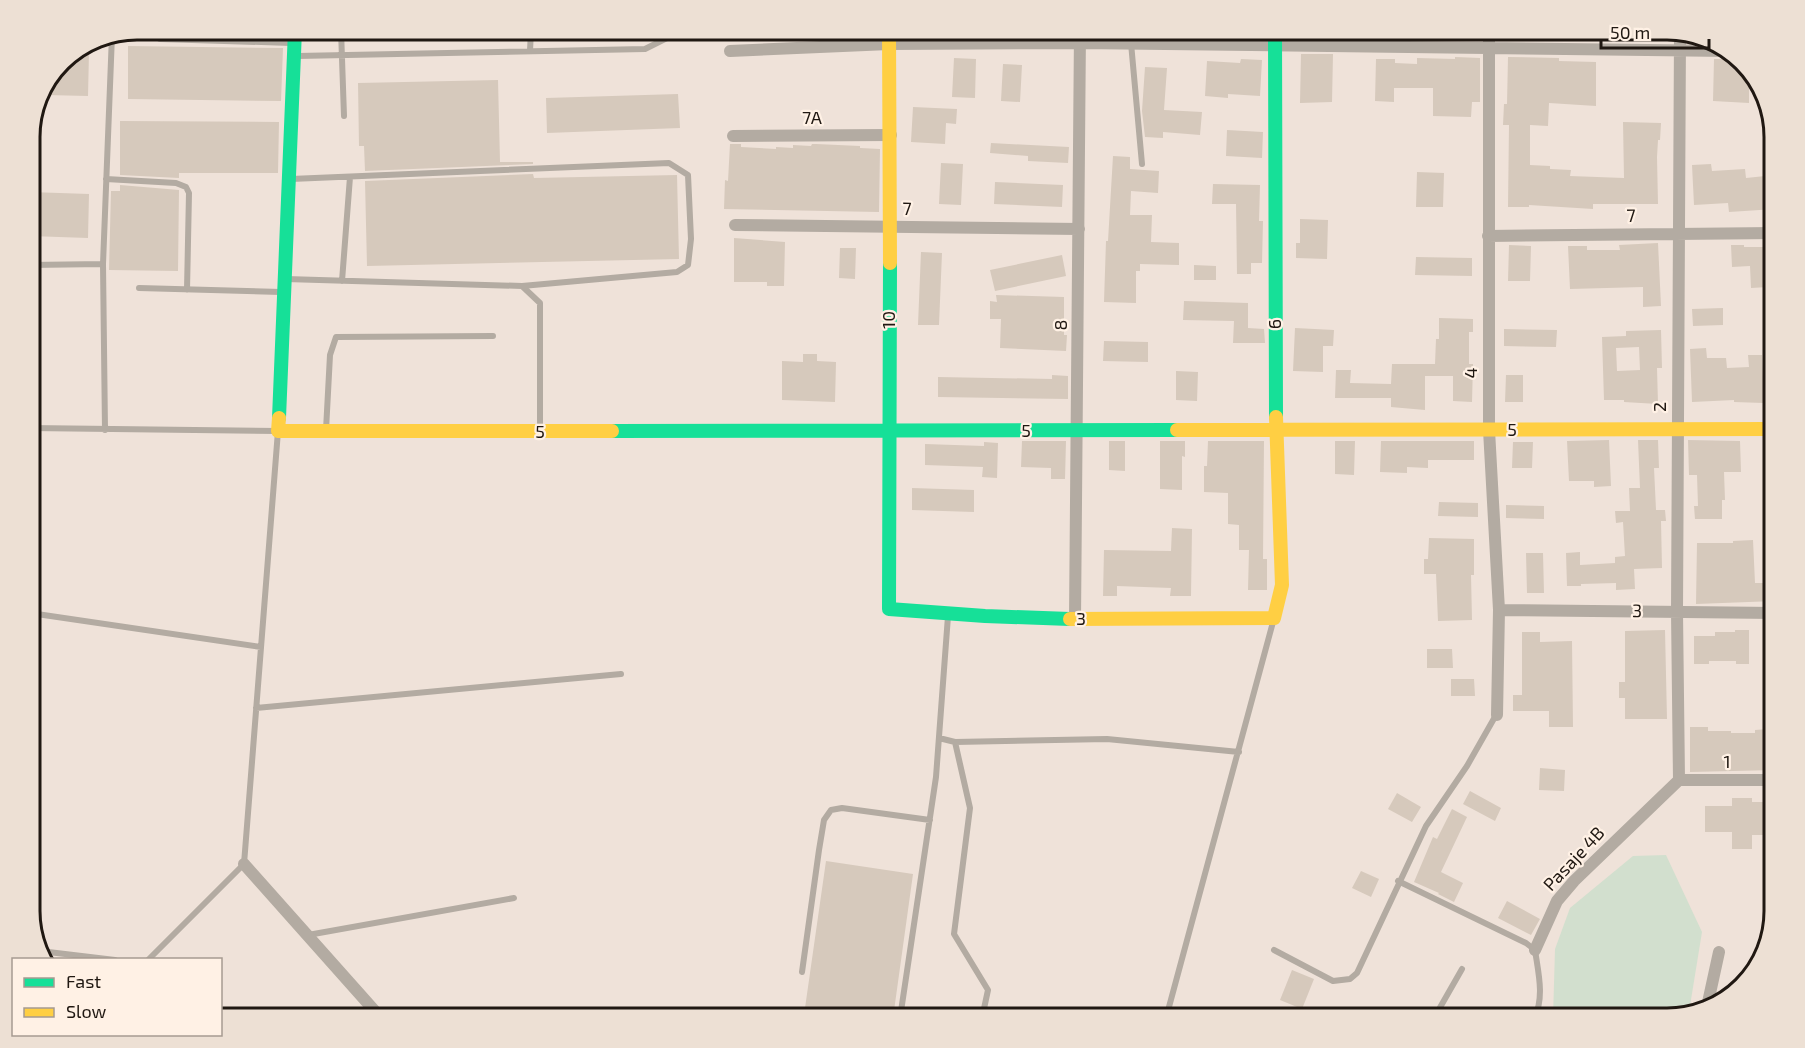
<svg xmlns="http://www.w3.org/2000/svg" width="1805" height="1048" font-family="'Exo 2',sans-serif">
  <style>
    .green { fill: #d2dfce }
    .building { fill: #d6c9bc; fill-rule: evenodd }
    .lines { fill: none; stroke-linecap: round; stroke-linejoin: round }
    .lane { stroke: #b3aba2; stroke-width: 6 }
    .street { stroke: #b3aba2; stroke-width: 12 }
    .fast { stroke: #16e098; stroke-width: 14 }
    .slow { stroke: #ffcf43; stroke-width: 14 }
    .labels { text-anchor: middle; stroke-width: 4.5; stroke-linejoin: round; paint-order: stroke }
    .street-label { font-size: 18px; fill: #201812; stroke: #fff1e5 }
    .rim { fill: none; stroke: #201812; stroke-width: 3 }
  </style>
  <rect width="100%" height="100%" fill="#efe2d9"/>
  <!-- green -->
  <path class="green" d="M1666,855L1702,932L1689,1012L1668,1018H1553L1555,949L1570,908L1633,856Z"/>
  <!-- building -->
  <path class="building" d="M1301,30H1333V38L1301,37Z
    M128,46L283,48L281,101L128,99Z
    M76,52H89L88,96L46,95L62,61Z
    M1301,54H1333L1332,102L1300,103Z
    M1455,57L1480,58V102H1472L1471,117L1433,116V88H1394V102L1375,101L1376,59H1395V63L1417,64V58L1455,59Z
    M1508,57L1559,58V61L1596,62V106L1549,103L1548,126L1530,125V165L1550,166V169L1571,170L1570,176L1624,178L1623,122L1661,123L1660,140H1658L1657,157L1658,204H1593V209L1529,205V207H1508L1509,125H1503L1504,104H1507Z
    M954,58L976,59L975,98L952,97Z
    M1241,59L1262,60L1260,96L1228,94V98L1205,96L1207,61L1240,63Z
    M1714,59H1737L1749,71V103L1713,101Z
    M1003,64L1022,65L1020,102L1001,101Z
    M1145,67L1167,68L1164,110L1202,112L1200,135L1163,132V138L1145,137L1142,111Z
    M498,80L500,162H533V164L365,171L364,146H359L358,83Z
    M678,94L680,128L547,133L546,98Z
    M913,107L957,109L956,124L946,123L945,144L911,142Z
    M120,121L279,122L278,173H179V178L120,175Z
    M1227,130L1263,132L1262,158L1226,156Z
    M991,143L1069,147L1068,163L1028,161V156L990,153Z
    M730,144H741V147L776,149V147L793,148V145L811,146L812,144H816L860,146V148L880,149L879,212L724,209L725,180L728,181Z
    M1113,156L1130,157V169L1159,171L1158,193L1131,191L1130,215H1152L1151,242L1179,243V265L1140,264V271H1136V303L1104,302L1106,241H1108Z
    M941,163L963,164L961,205L939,204Z
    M1711,164L1712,171L1745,169L1746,178L1775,175V209L1729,212L1728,203L1694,205L1692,165Z
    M1417,172L1444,173L1443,207H1416Z
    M533,174L534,178L677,175L679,259L367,266L365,181Z
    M995,182L1063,185L1062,207L994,204Z
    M1213,184L1260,185L1259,221H1263L1262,263H1251V274H1237L1236,204H1212Z
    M120,185L179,190L178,271L109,270L111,191H120Z
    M30,192L89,194L88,238L30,236Z
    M1300,219L1328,220L1327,259L1296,258V243H1300Z
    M734,238L785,242L784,286H767V282H734Z
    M1658,243L1661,306L1643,307V287L1570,289L1568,246H1587V250H1620L1619,245Z
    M1509,245L1531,246L1530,281H1508Z
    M1731,245H1744V247H1766L1768,287L1751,288L1750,266L1732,267Z
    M840,248H856L855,279L839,278Z
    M921,252L942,253L939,325H918Z
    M1062,255L1066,276L995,291L990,270Z
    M1416,257L1472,258V276L1415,275Z
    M1194,265L1216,266V280H1194Z
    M996,295L1064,297V335H1067L1066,351L1000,348L1001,319H990V301L997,302Z
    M1184,301L1248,303V328L1264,329L1265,343H1233L1234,321L1183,320Z
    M1723,308V325L1693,326L1692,309Z
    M1439,318L1473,319V332H1469V364H1473L1472,402L1453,401V376H1425V410L1391,407V398H1335L1336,370H1351L1350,383L1391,384L1392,364H1435L1436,339H1439Z
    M1295,328L1334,330L1333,346H1323V372L1293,371Z
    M1504,329L1557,330L1556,347L1504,346Z
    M1661,330L1662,368H1657L1658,404L1624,402V400H1604L1602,337L1626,336V331ZM1639,347L1640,370L1617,371L1616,348Z
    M1104,341L1148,342V362L1103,361Z
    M1706,348L1707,358H1726L1727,368L1749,367L1748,355H1762L1764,403L1734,402V400L1692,402L1690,349Z
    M803,354H817V361L836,362L835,402L782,400V361L803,362Z
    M1176,371L1198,372L1197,401L1176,400Z
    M1052,375L1068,376V399L938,397V377L1052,379Z
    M1506,375H1523V402H1505Z
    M1609,440L1611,486L1594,487V481H1569L1567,441Z
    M1638,440H1658L1659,468H1654L1656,510H1665L1666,521H1661L1662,568L1634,569L1635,589L1616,590V583L1581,584V586H1567L1566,553L1580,552V565L1615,563V557L1625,556L1623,522L1616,523L1615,511H1630L1629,488H1640Z
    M1688,440L1740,441L1741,472H1724L1725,500H1722V519H1695L1694,506H1698L1697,475H1689Z
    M1022,441H1066L1065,479H1051V468L1021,467Z
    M1109,441H1125V471L1109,470Z
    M1160,441H1185V457L1182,456V490L1160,489Z
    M1208,441H1264L1263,559H1267V590H1248L1249,550H1239V525L1228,524V493L1204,492V466H1207Z
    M1335,441H1355L1354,475L1335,474Z
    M1381,441H1474V460H1428V468L1407,467V473L1380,472Z
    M984,442L998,443L997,478L982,477L983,467L925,465V444L984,446Z
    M1513,442H1533L1532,468H1512Z
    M912,488L974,490V512L912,510Z
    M1439,502L1478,503V517L1438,516Z
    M1506,505L1544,506V519L1506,518Z
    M1172,528L1192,529L1191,596H1170L1171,588L1117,586V596H1103L1104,550L1171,551Z
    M1429,538L1474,539V575H1471L1472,620L1438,621L1436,574H1424V559H1428Z
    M1753,540L1755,583H1775V601L1696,604L1697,543H1733V541Z
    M1526,553H1543L1544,593H1527Z
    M1665,630L1667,719H1625V698H1619V682H1625V631Z
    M1735,630H1749V664H1736V661H1709V664H1694V636H1715V632H1735Z
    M1522,632H1540V642L1572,641L1573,727H1549V711H1513V695H1522Z
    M1427,649H1452L1453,668H1427Z
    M1451,679H1474L1475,696H1451Z
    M1690,727H1708V731H1731V733H1755V730L1768,729L1769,738H1775V770L1690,772Z
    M1540,768L1565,770L1564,791L1539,790Z
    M1470,791L1501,808L1495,821L1463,804Z
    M1397,793L1421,807L1412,822L1388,809Z
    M1732,798H1752V802H1775V835H1752V849H1732V832H1705V806H1732Z
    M1452,809L1467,817L1441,872L1463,883L1454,902L1438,894L1439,893L1414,882L1433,837L1437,839Z
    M826,861L913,874L893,1018H876L805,1008Z
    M1361,871L1379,879L1371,897L1352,888Z
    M1507,901L1540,919L1531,935L1498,918Z
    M1292,970L1314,979L1302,1009L1280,1000Z"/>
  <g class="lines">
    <!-- lane -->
    <path class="lane" d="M341,30L344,116
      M160,39L291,43
      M1131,43L1142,164
      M530,51L531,30
      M297,56L645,49L667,38V30
      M106,179L176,183L186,187L189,193L187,290
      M291,179L669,163L688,175L691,239L688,265L677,272L522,286
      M30,265L103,264
      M286,279L522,286L540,303V428
      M342,281L350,177
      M139,288L281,292
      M30,428L278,431L244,864L148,960
      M105,430L103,264L112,35
      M326,430L330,355L336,337L493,336
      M30,613L261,647
      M256,708L621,674
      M939,738L955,742L970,808L954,934L988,990L982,1018
      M955,742L1107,739L1239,752
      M1398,881L1526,943L1535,950C1538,971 1545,998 1534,1018
      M308,935L514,898
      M1274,950L1333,981L1350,979L1357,973L1426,826L1467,766L1496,715
      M40,951L115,960
      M802,972L819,850L824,820L831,810L842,808L930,820
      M983,1014L1006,1018
      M900,1018L936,777L948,616
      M1166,1018L1273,622
      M1434,1018L1462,969"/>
    <!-- street -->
    <path class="street" d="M1489,30V430L1499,610L1497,715
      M730,51L889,44L1080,43L1729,51
      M733,136L891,135
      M735,225L1079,229
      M1488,236L1775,233
      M1499,610L1775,613
      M1075,620L1080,30
      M1679,780L1677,612L1680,33
      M1679,780H1775
      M244,864L381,1018
      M1535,950L1557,901L1574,881L1679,780
      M1707,1007L1719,952"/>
    <!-- fast -->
    <path class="fast" d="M1275,30L1276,417
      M890,263L889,609L985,616L1070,619
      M279,418L295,30
      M612,431L1177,430"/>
    <!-- slow -->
    <path class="slow" d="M889,30L890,263
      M279,418L278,431H612
      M1177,430L1775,429
      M1070,619L1274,618L1282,585L1276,417"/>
  </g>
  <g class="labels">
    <!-- street labels -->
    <g class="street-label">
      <text x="812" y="124">7A</text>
      <text transform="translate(907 209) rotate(1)" y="6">7</text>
      <text transform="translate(1631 216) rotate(-1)" y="6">7</text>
      <text transform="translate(889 320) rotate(-90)" y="6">10</text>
      <text transform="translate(1275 324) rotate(-90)" y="6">6</text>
      <text transform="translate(1061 325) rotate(-90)" y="6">8</text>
      <text transform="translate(1471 373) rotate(-90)" y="6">4</text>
      <text transform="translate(1660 407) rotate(-90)" y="6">2</text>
      <text x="1512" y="436">5</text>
      <text x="1026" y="437">5</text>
      <text x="540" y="438">5</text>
      <text transform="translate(1637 611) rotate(1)" y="6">3</text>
      <text x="1081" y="625">3</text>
      <text x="1727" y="768">1</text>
      <text transform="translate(1574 859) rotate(-47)" y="6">Pasaje 4B</text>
    </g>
  </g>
  <!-- crop -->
  <path d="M0 0H1805V1048H0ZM137 40H1667A97 97 0 0 1 1764 137V911A97 97 0 0 1 1667 1008H137A97 97 0 0 1 40 911V137A97 97 0 0 1 137 40Z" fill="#ede0d4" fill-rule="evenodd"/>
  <path class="rim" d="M137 40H1667A97 97 0 0 1 1764 137V911A97 97 0 0 1 1667 1008H137A97 97 0 0 1 40 911V137A97 97 0 0 1 137 40Z"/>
  <!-- legend -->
  <rect x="12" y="958" width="210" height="78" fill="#fff1e5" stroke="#a69a91" stroke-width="1.5"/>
  <rect x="24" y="978" width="30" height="9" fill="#16e098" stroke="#a69a91" stroke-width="1.5"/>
  <text x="66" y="988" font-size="18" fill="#201812">Fast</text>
  <rect x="24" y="1008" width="30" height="9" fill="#ffcf43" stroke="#a69a91" stroke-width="1.5"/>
  <text x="66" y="1018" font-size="18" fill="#201812">Slow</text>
  <!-- scale -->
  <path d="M1601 39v9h108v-9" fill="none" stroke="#201812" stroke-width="3"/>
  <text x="1610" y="39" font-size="18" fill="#201812" stroke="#fff1e5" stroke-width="4.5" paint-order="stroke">50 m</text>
</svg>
